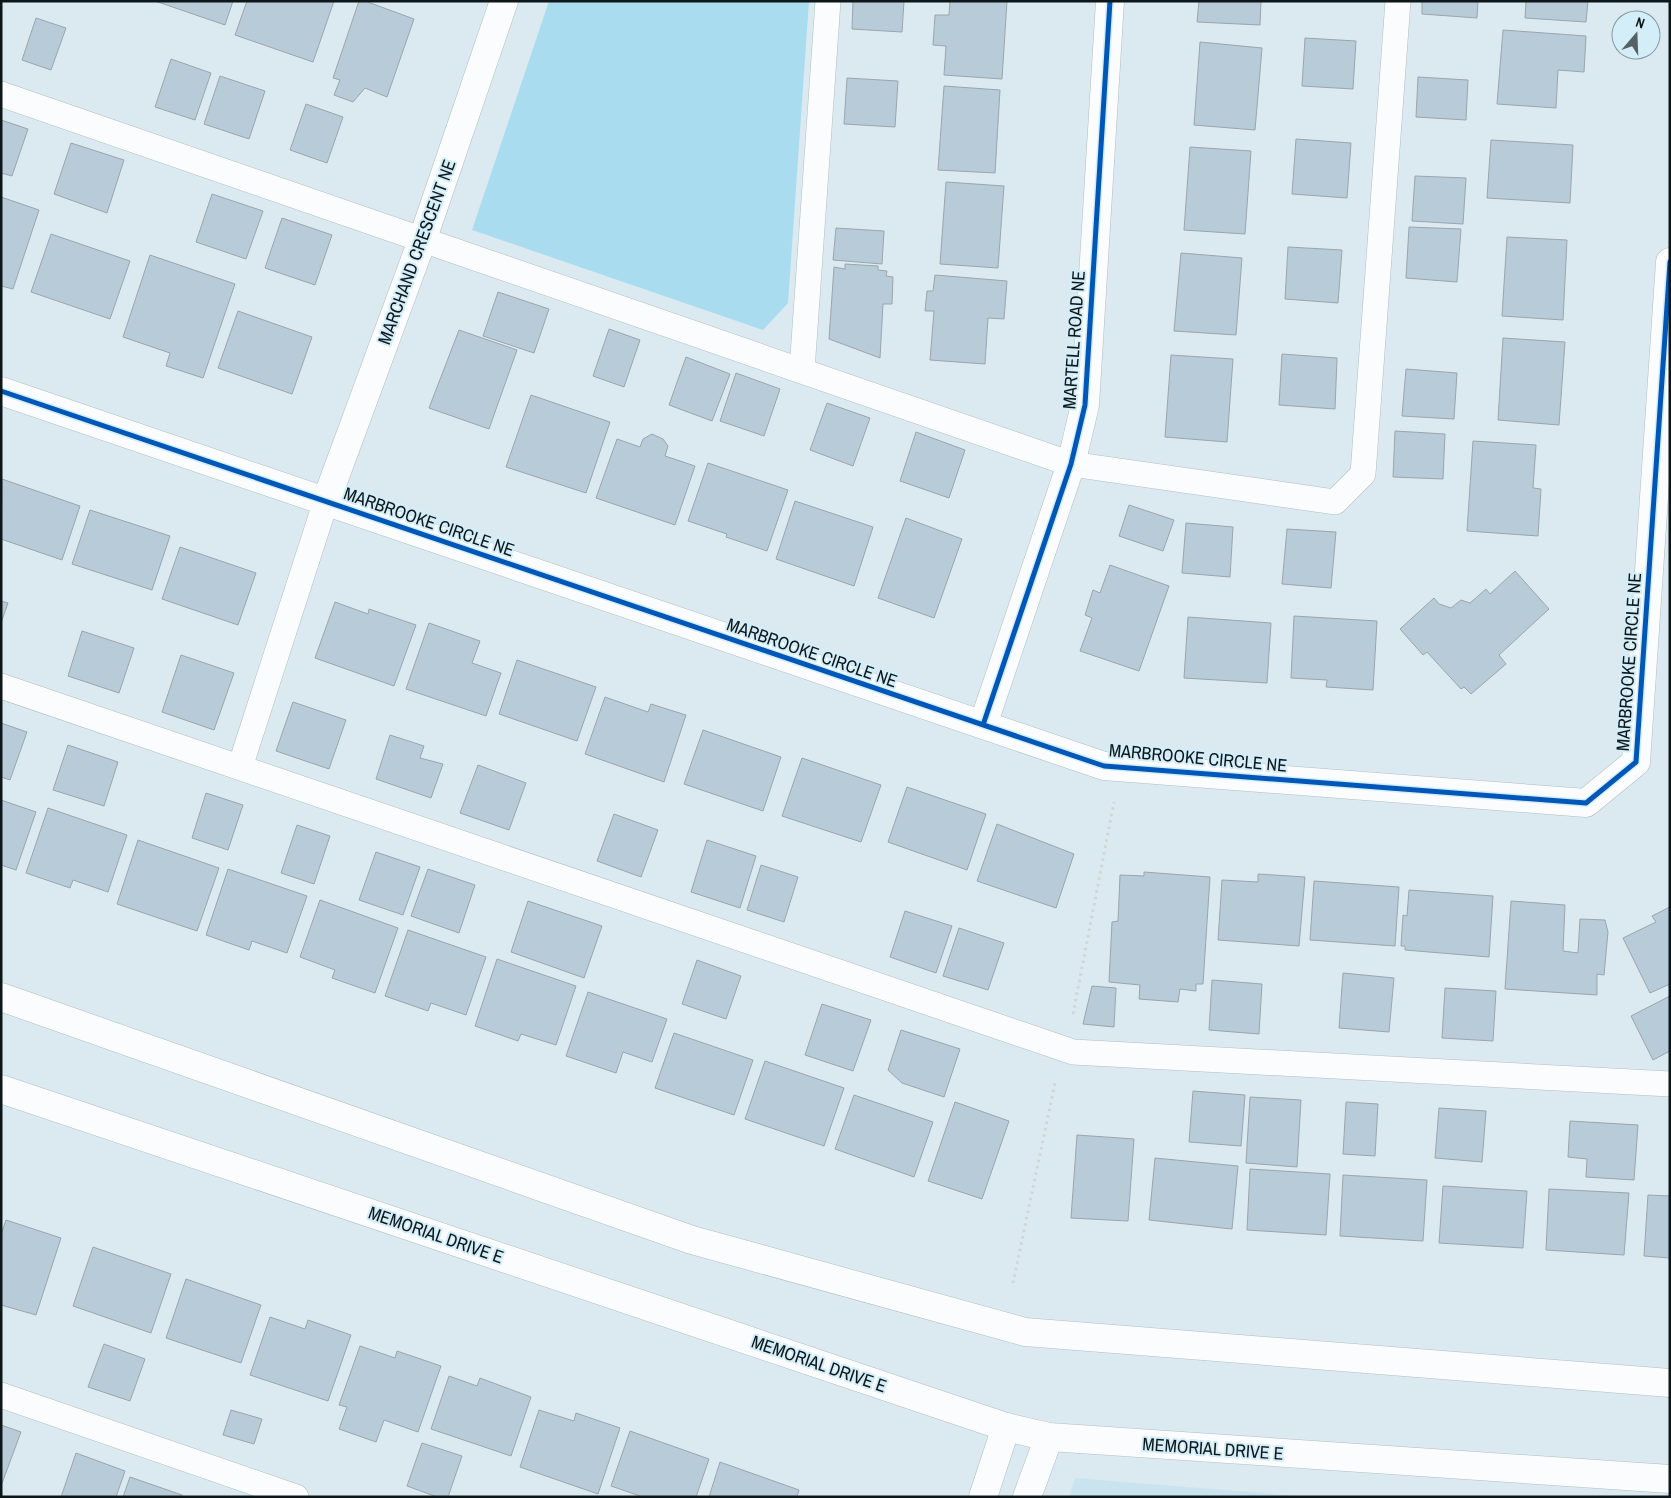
<svg xmlns="http://www.w3.org/2000/svg" width="1671" height="1498" font-family="'Archivo Narrow',sans-serif">
  <style>
    .built { fill: #c9e4ee }
    .green { fill: #aadcef }
    .building { fill: #b8cbd8; stroke: #9ba5ac }
    .lines { fill: none; stroke-linecap: round; stroke-linejoin: round }
    .service-casing { stroke: #b2bdc2; stroke-width: 26 }
    .minor-casing { stroke: #b2bdc2; stroke-width: 29 }
    .secondary-casing { stroke: #b2bdc2; stroke-width: 29 }
    .path { stroke: #d1d5d7; stroke-width: 3; stroke-dasharray: 2.5 4; stroke-linecap: butt }
    .service { stroke: #fafcfd; stroke-width: 25 }
    .minor { stroke: #fafcfd; stroke-width: 28 }
    .secondary { stroke: #fafcfd; stroke-width: 28 }
    .cycleway-casing { stroke: #d3eef9; stroke-width: 8 }
    .cycleway { stroke: #0057b8; stroke-width: 5 }
    .labels { text-anchor: middle; stroke-width: 4; stroke-linejoin: round; paint-order: stroke }
    .street-label { font-size: 18px; fill: #0d171a; stroke: #d3eef9 }
  </style>
  <rect width="100%" height="100%" fill="#dbeaf1"/>
  <!-- built -->
  <path class="built" d="M1075,1478L1311,1497H1069Z"/>
  <!-- green -->
  <path class="green" d="M549,1H809L788,303L763,330L472,230Z"/>
  <!-- building -->
  <path class="building" d="M155,1H233L225,25Z
    M247,1H334L313,62L235,35Z
    M359,1H365L414,19L387,97L365,88L353,102L334,95L340,80L333,78Z
    M853,1H904L902,32L852,29Z
    M950,1H1007L1002,79L944,75L946,46L933,45L935,15H949Z
    M1199,1H1261L1260,25L1197,22Z
    M1422,1H1478L1477,18L1422,14Z
    M1526,1H1588L1586,22L1525,18Z
    M36,18L66,28L51,70L22,60Z
    M1503,30L1586,36L1584,72L1558,70L1556,108L1497,104Z
    M1305,38L1356,41L1353,89L1302,86Z
    M1200,42L1262,48L1255,130L1194,125Z
    M171,59L211,73L195,120L155,107Z
    M220,76L265,91L249,139L204,124Z
    M1418,77L1468,80L1466,120L1416,117Z
    M847,78L898,81L895,127L844,124Z
    M944,86L1000,90L995,173L938,170Z
    M306,104L343,117L327,163L290,150Z
    M1,120L28,129L12,176L1,173Z
    M1296,139L1351,143L1347,198L1292,194Z
    M1491,140L1573,145L1570,203L1487,198Z
    M71,143L124,160L107,213L54,194Z
    M1190,147L1251,151L1245,234L1184,230Z
    M1415,176L1466,178L1463,224L1412,221Z
    M946,182L1004,186L998,268L940,264Z
    M212,194L263,211L246,259L196,242Z
    M1,197L39,210L13,289L1,286Z
    M282,218L332,235L315,285L265,268Z
    M1409,227L1461,229L1457,282L1406,278Z
    M836,228L884,231L882,264L833,260Z
    M51,234L130,261L110,319L31,292Z
    M1507,237L1567,240L1563,320L1502,316Z
    M1288,247L1342,250L1338,303L1285,299Z
    M1181,253L1242,258L1236,335L1174,331Z
    M150,255L235,284L203,378L166,366L170,353L123,337Z
    M845,264L878,266V270L887,271L886,276L893,277L892,304H883L880,358L829,339L834,267L845,269Z
    M935,275L1007,281L1004,319L988,318L985,364L930,360L934,311H925L927,291H933Z
    M498,292L549,309L534,353L483,336Z
    M238,311L312,337L292,394L218,368Z
    M609,329L640,340L624,387L593,376Z
    M459,330L517,350L489,429L429,408Z
    M1503,338L1565,342L1559,425L1498,420Z
    M1282,354L1337,358L1335,409L1279,405Z
    M1171,355L1233,359L1227,442L1165,437Z
    M686,357L730,374L712,421L669,405Z
    M1406,369L1457,373L1454,419L1402,416Z
    M736,373L780,389L764,436L720,421Z
    M531,395L610,422L586,493L506,467Z
    M827,403L870,418L853,466L810,450Z
    M1395,431L1445,434L1443,479L1393,477Z
    M916,432L965,450L949,498L900,481Z
    M652,434L663,439L668,446L665,456L695,466L675,525L596,498L617,439L640,447L643,439Z
    M1473,441L1536,445L1533,488L1541,489L1538,536L1467,531Z
    M708,463L788,490L767,551L726,537L727,534L688,521Z
    M2,479L80,506L62,560L1,539Z
    M795,501L873,527L854,586L776,559Z
    M1129,505L1174,520L1163,551L1119,536Z
    M90,510L170,536L152,590L72,564Z
    M906,518L962,539L934,618L878,598Z
    M1186,523L1233,527L1230,577L1182,573Z
    M1287,529L1336,532L1331,588L1282,584Z
    M180,547L256,573L238,625L162,599Z
    M1110,565L1169,586L1139,671L1080,651L1092,618L1085,615L1093,590L1100,593Z
    M1515,571L1549,609L1499,655L1506,664L1471,694L1464,687L1461,689L1427,652L1423,655L1400,629L1434,598L1439,604L1451,608L1461,600L1470,603L1486,589L1490,594Z
    M1,601L8,603L1,623Z
    M335,602L368,614L369,609L416,625L394,686L315,658Z
    M1294,616L1377,621L1373,690L1326,687L1327,680L1291,678Z
    M1188,617L1271,623L1267,683L1184,678Z
    M429,623L480,641L472,663L501,673L486,716L406,689Z
    M82,631L134,648L119,693L68,676Z
    M181,655L234,673L214,730L162,712Z
    M517,660L596,687L577,741L499,714Z
    M605,697L648,712L651,704L686,715L664,782L585,754Z
    M293,702L346,720L329,769L276,751Z
    M1,723L27,732L10,780L1,777Z
    M703,730L781,757L763,811L684,784Z
    M390,735L424,746L420,758L443,764L431,798L376,779Z
    M68,745L118,762L104,806L53,790Z
    M802,758L881,785L861,842L782,816Z
    M478,765L526,783L509,830L460,813Z
    M907,787L986,814L967,870L888,842Z
    M206,793L243,805L228,850L192,838Z
    M1,800L36,812L16,870L1,865Z
    M48,808L127,835L108,892L73,880L70,888L26,873Z
    M614,814L658,830L641,877L597,861Z
    M997,824L1074,854L1056,908L977,881Z
    M297,825L330,836L314,884L281,873Z
    M138,840L219,868L197,931L117,904Z
    M707,840L756,856L740,908L691,892Z
    M376,852L420,867L403,915L359,900Z
    M761,865L798,877L784,922L747,910Z
    M228,869L307,896L287,953L252,941L249,950L206,935Z
    M428,869L475,885L459,933L411,916Z
    M1144,872L1210,877L1203,984H1196V991L1180,989L1178,1002L1139,999L1140,985L1109,982L1112,922L1118,921L1120,875L1144,876Z
    M1258,874L1305,877L1299,946L1218,940L1222,880L1258,882Z
    M1314,881L1399,887L1395,946L1310,940Z
    M1409,890L1493,896L1489,957L1405,950V946H1401L1403,915L1407,916Z
    M320,900L398,928L375,993L332,978L335,970L300,957Z
    M528,901L602,926L584,978L511,952Z
    M1511,901L1565,905L1563,951L1578,953L1580,919L1605,920L1608,932L1604,975L1597,974V995L1505,989Z
    M1670,907V984L1650,993L1623,938L1656,922L1652,916Z
    M905,911L952,926L936,973L890,957Z
    M959,928L1004,943L988,990L943,976Z
    M408,930L486,957L466,1015L431,1003L428,1011L385,996Z
    M497,959L576,986L556,1045L521,1034L518,1041L475,1026Z
    M697,960L741,976L726,1019L682,1004Z
    M1343,973L1394,978L1389,1032L1339,1028Z
    M1212,980L1262,984L1259,1034L1209,1030Z
    M1092,986L1116,988L1114,1027L1083,1024Z
    M1445,988L1496,991L1493,1041L1442,1038Z
    M588,992L667,1019L652,1062L623,1052L616,1073L566,1056Z
    M1670,996V1051L1653,1060L1631,1016Z
    M822,1004L871,1020L853,1071L805,1055Z
    M901,1030L960,1049L944,1097L902,1083L888,1070Z
    M674,1033L753,1060L734,1115L655,1088Z
    M765,1061L844,1088L824,1146L745,1119Z
    M1193,1091L1245,1095L1241,1146L1189,1142Z
    M854,1095L933,1122L914,1177L835,1149Z
    M1250,1097L1301,1100L1297,1167L1246,1163Z
    M955,1102L1009,1121L982,1199L928,1181Z
    M1346,1102L1378,1104L1375,1156L1343,1154Z
    M1439,1108L1486,1111L1482,1162L1435,1158Z
    M1570,1121L1638,1125L1634,1180L1586,1177L1587,1159L1568,1157Z
    M1077,1135L1134,1139L1128,1221L1071,1218Z
    M1155,1158L1238,1166L1232,1229L1149,1220Z
    M1250,1169L1330,1174L1326,1235L1247,1230Z
    M1343,1175L1427,1180L1423,1241L1340,1236Z
    M1443,1186L1527,1191L1523,1248L1439,1243Z
    M1549,1189L1629,1193L1624,1255L1546,1250Z
    M1648,1195L1670,1196V1258L1644,1256Z
    M6,1220L61,1238L36,1315L1,1305V1235Z
    M93,1247L171,1274L151,1333L73,1306Z
    M186,1279L261,1305L241,1363L166,1338Z
    M270,1317L305,1329L308,1320L351,1335L328,1401L250,1375Z
    M104,1344L145,1359L130,1401L88,1387Z
    M360,1346L395,1358L397,1351L441,1366L418,1432L384,1420L376,1442L339,1429L347,1407L339,1405Z
    M449,1376L477,1386L480,1378L531,1397L511,1456L431,1429Z
    M231,1410L262,1419L254,1444L223,1435Z
    M539,1410L574,1421L576,1413L620,1428L598,1494L520,1467Z
    M1,1425L21,1432L1,1486Z
    M630,1431L709,1459L696,1497H643L611,1486Z
    M422,1443L462,1456L448,1497H437L407,1486Z
    M76,1453L125,1471L116,1497H61Z
    M720,1462L799,1490L797,1497H709Z
    M130,1477L182,1495V1497H123Z"/>
  <g class="lines">
    <!-- service casing -->
    <g class="service-casing">
      <path id="service" d="M1,94L1071,464L1335,502L1363,474L1398,1
        M802,370L828,1
        M1,686L1073,1052L1670,1084
        M240,767L326,501
        M1,1395L296,1497"/>
    </g>
    <!-- minor casing -->
    <g class="minor-casing">
      <path id="minor" d="M1,391L1104,766L1586,803L1636,762L1670,262
        M326,501L423,238L504,1
        M983,725L1071,464L1085,405L1110,1
        M983,1497L1006,1427
        M1027,1497L1049,1437"/>
    </g>
    <!-- secondary casing -->
    <g class="secondary-casing">
      <path id="secondary" d="M1,997L692,1240L1025,1332L1670,1383
        M1,1089L1006,1427L1049,1437L1670,1479"/>
    </g>
    <!-- path -->
    <path class="path" d="M1073,1014L1114,802
      M1013,1283L1055,1083"/>
    <!-- service -->
    <use href="#service" class="service"/>
    <!-- minor -->
    <use href="#minor" class="minor"/>
    <!-- secondary -->
    <use href="#secondary" class="secondary"/>
    <!-- cycleway casing -->
    <g class="cycleway-casing">
      <path id="cycleway" d="M1,391L1104,766L1586,803L1636,762L1670,262
        M983,725L1071,464L1085,405L1110,1"/>
    </g>
    <!-- cycleway -->
    <use href="#cycleway" class="cycleway"/>
  </g>
  <g class="labels">
    <!-- street labels -->
    <g class="street-label">
      <text transform="translate(417 252) rotate(-70)" y="6">MARCHAND CRESCENT NE</text>
      <text transform="translate(1074 340) rotate(-86)" y="6">MARTELL ROAD NE</text>
      <text transform="translate(429 522) rotate(19)" y="6">MARBROOKE CIRCLE NE</text>
      <text transform="translate(812 653) rotate(19)" y="6">MARBROOKE CIRCLE NE</text>
      <text transform="translate(1629 662) rotate(-86)" y="6">MARBROOKE CIRCLE NE</text>
      <text transform="translate(1198 758) rotate(5)" y="6">MARBROOKE CIRCLE NE</text>
      <text transform="translate(436 1235) rotate(19)" y="6">MEMORIAL DRIVE E</text>
      <text transform="translate(819 1364) rotate(19)" y="6">MEMORIAL DRIVE E</text>
      <text transform="translate(1213 1449) rotate(4)" y="6">MEMORIAL DRIVE E</text>
    </g>
  </g>
  <!-- border -->
  <rect width="1671" height="1498" fill="none" stroke="#0d171a" stroke-width="5"/>
  <!-- north arrow -->
  <g transform="translate(1636 35) rotate(19)"><circle r="24" fill="#d3eef9" stroke="#8498a0"/>
  <path d="M0-4L9 19L0 12L-9 19Z" fill="#556165"/>
  <text y="-8" font-size="14" font-weight="bold" text-anchor="middle" fill="#0d171a">N</text>
  </g>
</svg>
